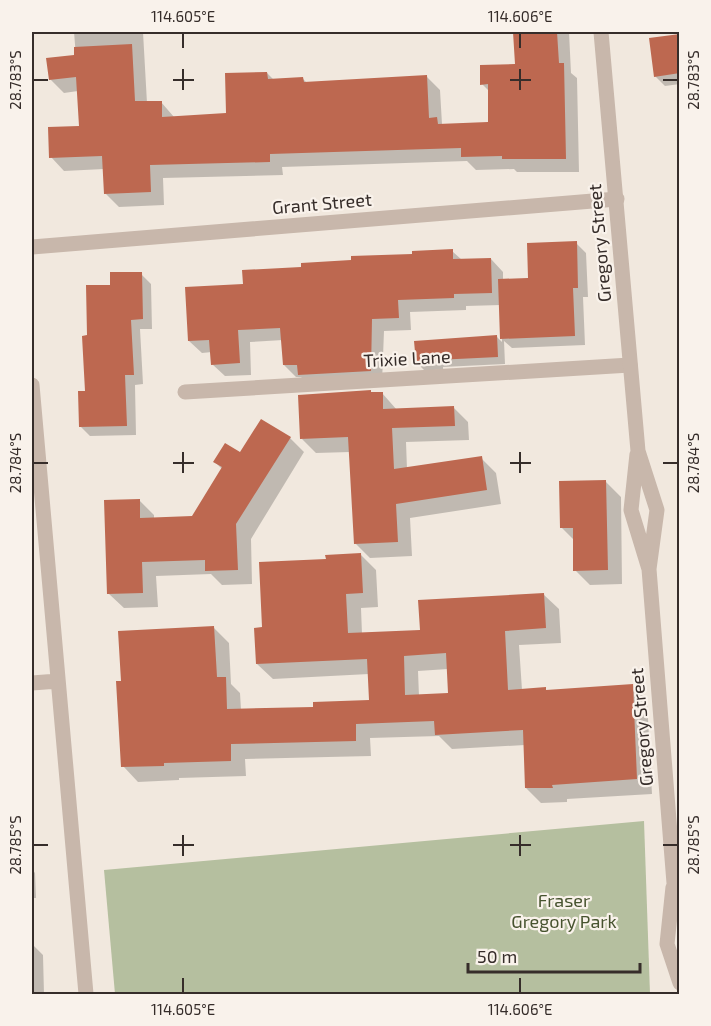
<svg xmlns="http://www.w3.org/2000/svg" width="711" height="1026" font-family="'Exo 2',sans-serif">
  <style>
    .green { fill: #b5bf9f }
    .shadow { fill: #0003; fill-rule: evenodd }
    .building { fill: #bd6850; fill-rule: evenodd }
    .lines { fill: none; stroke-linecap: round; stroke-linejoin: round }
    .minor { stroke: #c8b7ab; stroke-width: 15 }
    .tertiary { stroke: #c8b7ab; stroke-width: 15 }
    .ticks { fill: none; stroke: #362d2a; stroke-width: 2 }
    .labels { text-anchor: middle; stroke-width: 4.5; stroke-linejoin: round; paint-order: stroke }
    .street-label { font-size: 18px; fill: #362d2a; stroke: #f9f2eb }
    .park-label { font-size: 18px; fill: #47532f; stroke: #f9f2eb }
    .neatline { fill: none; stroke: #362d2a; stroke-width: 2 }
    .ticks-label { font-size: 15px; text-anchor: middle; fill: #362d2a }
  </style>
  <rect width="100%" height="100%" fill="#f1e8de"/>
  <!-- green -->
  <path class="green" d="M644,821L650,994H115L104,870Z"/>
  <!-- shadow -->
  <path class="shadow" d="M74,32H143L147,103L161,102L174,117L228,115L267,73L274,80L303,79L307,83L427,77L440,90L442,124H490V92L482,84L516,65L514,32H569L571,73L577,78L579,172H517L514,169L476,170L467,161L282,167L283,175L163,178L164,205L119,207L105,193L104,169L64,171L51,157L80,127L78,91L64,93L50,79L76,57Z
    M680,36V84L665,86L655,76Z
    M576,243L586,253L588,297H583L585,345L512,348L504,341L505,364L443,367V369L425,371L417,363L497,337L502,342L501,305L466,306V310L410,312L411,330L384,331L382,383L311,387L301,377H296L284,365L283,340L250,342L251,375L225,376L212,364V352L202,353L189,341L244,285L303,269L452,251L462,260L491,259L503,272V280L530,279Z
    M141,274L151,284L152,329H140L143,384L135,385L136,435L90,436L80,426L86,392L89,337L111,286Z
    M382,393L397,410L453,407L468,422L469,440L406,442L407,469L481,458L496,473L501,504L410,518L412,556L370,558L355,543L350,452L316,453L302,439Z
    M290,438L304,452L251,539L252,584L222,585L211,574L156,576L158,607L124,608L109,594L139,500L154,515V519L193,517L222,469L215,462Z
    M606,482L621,497L622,584L590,585L575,570L574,540L561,527Z
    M361,555L376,570L378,607L361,608L362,634L421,631L543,594L559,609L561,643L519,645L522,690L545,689L547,691L632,685L647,700L652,794L567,799V802L541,803L526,788L525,745L452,749L439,736L370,738L371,756L245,759L246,776L179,778V780L138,782L123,766V683L214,628L229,643L231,684L240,693L241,710L315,708L370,702L369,674L273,679L257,664L264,629L327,560ZM448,669L449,694L419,696L418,671Z
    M32,869L35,873L36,898H32Z
    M32,913L33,945L43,955L44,994H32Z"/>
  <!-- building -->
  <path class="building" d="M513,32H557L559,63H564L566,159H502V156L461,157V148L270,154V162L150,165L151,192L104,194L102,156L49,158L48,127L79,126L76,77L49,80L46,58L74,55V47L132,44L135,101H162V117L226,113L225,73L267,72L268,79L303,77L304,82L427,75L429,118L437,117L438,124L488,122V84L480,85V65L515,64Z
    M680,34V73L654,77L649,38Z
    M577,241L578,288H573L575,336L500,339L498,279L528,278L527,243Z
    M453,249V259L491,258L492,293L454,294V298L398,300L399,318L372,319L371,371L298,375L297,365H283L280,328L238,330L240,363L211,365L209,340L188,341L185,287L243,284L242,270L301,267V263L351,260V256L412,254V251Z
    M110,272H142L143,319L131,320L134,375H125L127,426L79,427L78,391H85L82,336L87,335L86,285H110Z
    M497,335L498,357L436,360V362L416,363L414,341Z
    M371,390V392H383V409L454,406L455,426L392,428L394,469L482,456L487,490L396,504L398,542L354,544L348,437L300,439L298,395Z
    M261,419L291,437L236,524L238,570L205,571V560L142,562L143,593L107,594L104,500L140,499V518L192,516L222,467L213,462L225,443L240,452Z
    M606,480L608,570L573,571V528H560L559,481Z
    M361,553L363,593L346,594L348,633L420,630L418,600L544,593L546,628L505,631L508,690L546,687V690L633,684L637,779L552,785L553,788H525L523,730L435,735L434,721L356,724V741L231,744V761L164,763V766L121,767L116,681H121L118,631L214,626L217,677H226L227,709L313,707V702L369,700L367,659L256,664L254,628L262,627L259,562L326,559L325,555ZM446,653L448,693L405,695L404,656Z"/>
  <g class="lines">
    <!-- minor -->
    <path class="minor" d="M32,247L617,199
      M32,385L86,994
      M185,392L630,365
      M32,683L58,681"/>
    <!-- tertiary -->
    <path class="tertiary" d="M601,32L638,451L657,510L649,569
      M637,454L631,510L649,569L674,883L680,902
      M673,887L667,944L680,983"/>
  </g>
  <!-- ticks -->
  <path class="ticks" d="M183,33V48M520,33V48M183,69V90M520,69V90M33,80H48M173,80H194M510,80H531M663,80H678M183,452V473M520,452V473M33,463H48M173,463H194M510,463H531M663,463H678M183,835V856M520,835V856M33,845H48M173,845H194M510,845H531M663,845H678M183,978V993M520,978V993"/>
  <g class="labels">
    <!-- street labels -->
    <g class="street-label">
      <text transform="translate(322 204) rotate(-5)" y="6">Grant Street</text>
      <text transform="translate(600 243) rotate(-95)" y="6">Gregory Street</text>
      <text transform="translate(407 359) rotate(-3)" y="6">Trixie Lane</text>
      <text transform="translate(642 727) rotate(-95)" y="6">Gregory Street</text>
    </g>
    <!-- park labels -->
    <g class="park-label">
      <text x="564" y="907">Fraser<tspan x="564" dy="21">Gregory Park</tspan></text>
    </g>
  </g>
  <!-- border -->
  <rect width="711" height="1026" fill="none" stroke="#f9f2eb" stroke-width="66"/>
  <!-- scale -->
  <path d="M468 963v9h172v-9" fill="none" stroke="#362d2a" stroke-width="3"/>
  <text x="477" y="963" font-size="18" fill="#362d2a" stroke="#f9f2eb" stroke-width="4.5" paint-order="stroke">50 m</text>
  <rect x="33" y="33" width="645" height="960" class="neatline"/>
  <g class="ticks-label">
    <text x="183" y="22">114.605°E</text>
    <text x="520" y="22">114.606°E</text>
    <text transform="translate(16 80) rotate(-90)" y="5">28.783°S</text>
    <text transform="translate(694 80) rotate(-90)" y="5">28.783°S</text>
    <text transform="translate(16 463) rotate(-90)" y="5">28.784°S</text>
    <text transform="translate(694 463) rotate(-90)" y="5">28.784°S</text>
    <text transform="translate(16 845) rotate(-90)" y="5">28.785°S</text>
    <text transform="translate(694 845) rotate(-90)" y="5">28.785°S</text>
    <text x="183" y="1015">114.605°E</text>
    <text x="520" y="1015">114.606°E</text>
  </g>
</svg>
